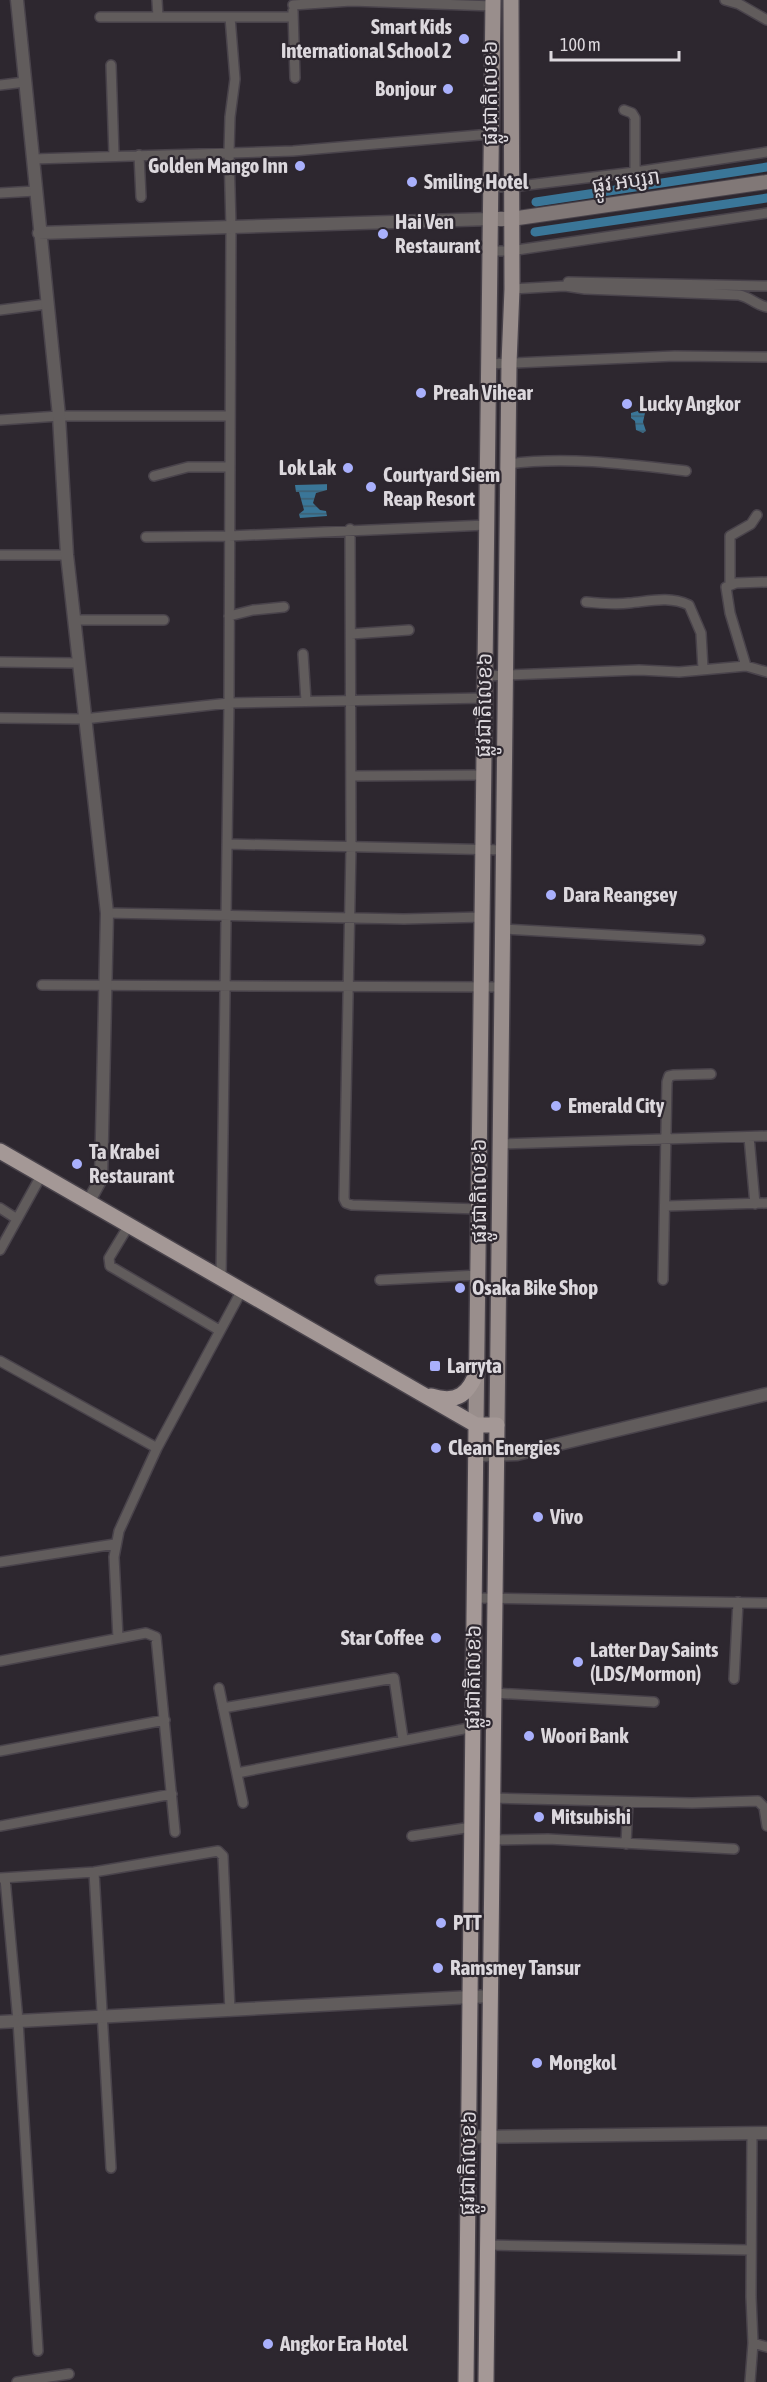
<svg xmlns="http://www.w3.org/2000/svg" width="767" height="2382" font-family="'Asap Condensed','Noto Sans Khmer',sans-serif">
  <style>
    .water { fill: url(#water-rules) }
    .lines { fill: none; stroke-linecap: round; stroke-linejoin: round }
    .canal { stroke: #3a7698; stroke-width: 9 }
    .minor-casing { stroke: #49434b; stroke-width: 12 }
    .tertiary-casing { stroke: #49434b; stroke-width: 15 }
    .secondary-casing { stroke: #49434b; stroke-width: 16 }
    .primary-casing { stroke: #49434b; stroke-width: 18 }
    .trunk-casing { stroke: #49434b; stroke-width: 18 }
    .minor { stroke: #615c5c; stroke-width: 9 }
    .tertiary { stroke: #615c5c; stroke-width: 12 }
    .secondary { stroke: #817877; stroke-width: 14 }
    .primary { stroke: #998e8c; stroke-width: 15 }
    .trunk { stroke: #a49896; stroke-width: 15 }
    .poi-dot { fill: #a9b0fc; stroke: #2d272f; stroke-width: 2 }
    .labels { text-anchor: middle; stroke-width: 4.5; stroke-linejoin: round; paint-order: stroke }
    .poi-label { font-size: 21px; font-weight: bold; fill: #dcd8dd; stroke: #2d272f; text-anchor: start }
    .street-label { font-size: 21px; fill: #dcd8dd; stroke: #2d272f }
  </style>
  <defs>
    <pattern id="water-rules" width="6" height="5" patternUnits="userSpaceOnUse" patternTransform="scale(1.5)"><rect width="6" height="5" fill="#3a7698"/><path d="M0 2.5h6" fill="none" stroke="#3e5e71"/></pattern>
  </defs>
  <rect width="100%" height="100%" fill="#2d272f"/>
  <!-- water -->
  <path class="water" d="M641,410L645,413L643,422L646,431L643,433L636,430L635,421L631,418V413Z
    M327,484V490L316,493L313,503L320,510L326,511L327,516L300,518L299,514L304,510L299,492H296L295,485Z"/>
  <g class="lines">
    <!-- canal -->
    <path class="canal" d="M536,202L767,167
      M535,232L767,198"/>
    <!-- minor casing -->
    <g class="minor-casing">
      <path id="minor" d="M157,0L158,17
        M725,0L739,4L767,20
        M293,5L351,1L493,6
        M293,11L295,78
        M100,17H293
        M111,65L114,156
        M0,85L25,82
        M624,110L632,113L635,118V172
        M139,155L141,197
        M33,159L293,151L491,134
        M491,187H511L635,172L767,152
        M0,193L36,191
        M490,251H510L767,213
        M568,282L767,286
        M512,289L565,286L585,289L739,295C750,297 756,305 767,307
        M0,310L47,304
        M489,364L675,356L767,357
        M0,420L59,416H229
        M508,464C566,456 627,464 686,471
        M154,476L188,467H229
        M350,529L351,847L344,1199L346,1203L352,1205L479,1209
        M146,537L229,536L487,525
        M0,555H67
        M730,584V536L751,524L757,515
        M586,602C600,603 615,605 629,603C651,601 669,596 689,605L701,633L703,669
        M229,616L253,610L284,607
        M75,620H164
        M351,634L409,630
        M303,654L306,701
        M0,662L78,663
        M746,666L730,613L726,587L736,583L767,582
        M485,676L639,670L679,672L746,666L767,672
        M0,718L84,719L229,703L485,698
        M351,776L484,775
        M227,844L504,850
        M107,913L404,919L483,917
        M503,929L700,940
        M42,985L502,987
        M749,1137L755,1204
        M500,1144L767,1136
        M666,1206L767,1203
        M0,1208L17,1219
        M129,1225L109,1258L110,1266L219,1330
        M0,1250L42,1174
        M221,1278L229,703L231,227L229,152L230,117L235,79L230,17
        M380,1280L479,1275
        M663,1280L667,1082L669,1076L674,1075L711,1074
        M0,1361L157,1448
        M0,1562L115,1544
        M475,1598L767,1603
        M118,1638L114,1557L119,1531L157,1448L242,1290
        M0,1661L146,1633L156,1637L175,1832
        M734,1679L738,1602
        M219,1688L243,1803
        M494,1693L654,1702
        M223,1708L394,1678L403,1739
        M0,1751L165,1720
        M237,1773L474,1727
        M493,1798L692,1803L758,1801L764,1807L767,1826
        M0,1826L172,1794
        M412,1836L472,1827
        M492,1840L548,1839L734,1849
        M626,1844L628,1802
        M94,1872L111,2168
        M1,1878L94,1872L218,1851L223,1856L230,2011
        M5,1878L18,2021L38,2351
        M488,2245L751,2250
        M753,2343L767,2347
        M17,2382L69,2374
        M750,2382L753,2343L751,2297L752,2133"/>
    </g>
    <!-- tertiary casing -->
    <g class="tertiary-casing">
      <path id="tertiary" d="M17,0L59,416L67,555L107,913L101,1179L89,1201
        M39,233L490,219
        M476,1455L517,1454L767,1394
        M0,2022L490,1996
        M469,2137L767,2133"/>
    </g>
    <!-- secondary casing -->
    <g class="secondary-casing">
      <path id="secondary" d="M490,219H511L767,182"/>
    </g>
    <!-- primary casing -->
    <g class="primary-casing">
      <path id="primary" d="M476,1425L493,0
        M497,1425L509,363L512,289L511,0"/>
    </g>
    <!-- trunk casing -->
    <g class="trunk-casing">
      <path id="trunk" d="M0,1151L476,1425H497L486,2382
        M431,1396C458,1404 469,1394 478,1369
        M466,2382L476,1425"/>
    </g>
    <!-- minor -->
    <use href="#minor" class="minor"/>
    <!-- tertiary -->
    <use href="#tertiary" class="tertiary"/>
    <!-- secondary -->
    <use href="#secondary" class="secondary"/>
    <!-- primary -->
    <use href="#primary" class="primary"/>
    <!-- trunk -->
    <use href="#trunk" class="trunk"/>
  </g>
  <!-- markers -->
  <g class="poi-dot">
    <circle cx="464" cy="39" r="6"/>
    <circle cx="448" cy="89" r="6"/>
    <circle cx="300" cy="166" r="6"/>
    <circle cx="412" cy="182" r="6"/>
    <circle cx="383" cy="234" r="6"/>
    <circle cx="421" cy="393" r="6"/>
    <circle cx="627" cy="404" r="6"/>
    <circle cx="348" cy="468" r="6"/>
    <circle cx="371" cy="487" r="6"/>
    <circle cx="551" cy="895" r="6"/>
    <circle cx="556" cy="1106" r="6"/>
    <circle cx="77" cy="1164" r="6"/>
    <circle cx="460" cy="1288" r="6"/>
    <rect x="429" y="1360" width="12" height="12" rx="3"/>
    <circle cx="436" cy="1448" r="6"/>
    <circle cx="538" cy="1517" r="6"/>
    <circle cx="436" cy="1638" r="6"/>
    <circle cx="578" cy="1662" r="6"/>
    <circle cx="529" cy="1736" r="6"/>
    <circle cx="539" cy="1817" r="6"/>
    <circle cx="441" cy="1923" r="6"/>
    <circle cx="438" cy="1968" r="6"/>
    <circle cx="537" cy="2063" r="6"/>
    <circle cx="268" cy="2344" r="6"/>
  </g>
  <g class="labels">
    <!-- poi labels -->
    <g class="poi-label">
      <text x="452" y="34" text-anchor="end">Smart Kids<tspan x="452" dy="24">International School 2</tspan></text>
      <text x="436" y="96" text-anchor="end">Bonjour</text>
      <text x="288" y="173" text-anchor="end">Golden Mango Inn</text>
      <text x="424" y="189">Smiling Hotel</text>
      <text x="395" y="229">Hai Ven<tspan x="395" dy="24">Restaurant</tspan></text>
      <text x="433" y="400">Preah Vihear</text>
      <text x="639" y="411">Lucky Angkor</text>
      <text x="336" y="475" text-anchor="end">Lok Lak</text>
      <text x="383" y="482">Courtyard Siem<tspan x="383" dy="24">Reap Resort</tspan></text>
      <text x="563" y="902">Dara Reangsey</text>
      <text x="568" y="1113">Emerald City</text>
      <text x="89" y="1159">Ta Krabei<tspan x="89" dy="24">Restaurant</tspan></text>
      <text x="472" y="1295">Osaka Bike Shop</text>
      <text x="447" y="1373">Larryta</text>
      <text x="448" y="1455">Clean Energies</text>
      <text x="550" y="1524">Vivo</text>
      <text x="424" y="1645" text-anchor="end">Star Coffee</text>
      <text x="590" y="1657">Latter Day Saints<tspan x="590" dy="24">(LDS/Mormon)</tspan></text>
      <text x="541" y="1743">Woori Bank</text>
      <text x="551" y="1824">Mitsubishi</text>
      <text x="453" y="1930">PTT</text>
      <text x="450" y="1975">Ramsmey Tansur</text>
      <text x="549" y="2070">Mongkol</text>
      <text x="280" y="2351">Angkor Era Hotel</text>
    </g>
    <!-- street labels -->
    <g class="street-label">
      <text transform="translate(490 93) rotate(-90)" y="7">ផ្លូវជាតិលេខ៦</text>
      <text transform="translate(626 181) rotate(-8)" y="7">ផ្លូវ អប្សរា</text>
      <text transform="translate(484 705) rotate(-89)" y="7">ផ្លូវជាតិលេខ៦</text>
      <text transform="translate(479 1191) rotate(-90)" y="7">ផ្លូវជាតិលេខ៦</text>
      <text transform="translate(473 1677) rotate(-89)" y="7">ផ្លូវជាតិលេខ៦</text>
      <text transform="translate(468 2163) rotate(-89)" y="7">ផ្លូវជាតិលេខ៦</text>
    </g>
  </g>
  <!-- scale -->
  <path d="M551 51v9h128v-9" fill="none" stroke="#dcd8dd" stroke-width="3"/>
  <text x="560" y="51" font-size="18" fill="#dcd8dd" stroke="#2d272f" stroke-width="4.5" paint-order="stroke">100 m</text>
</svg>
